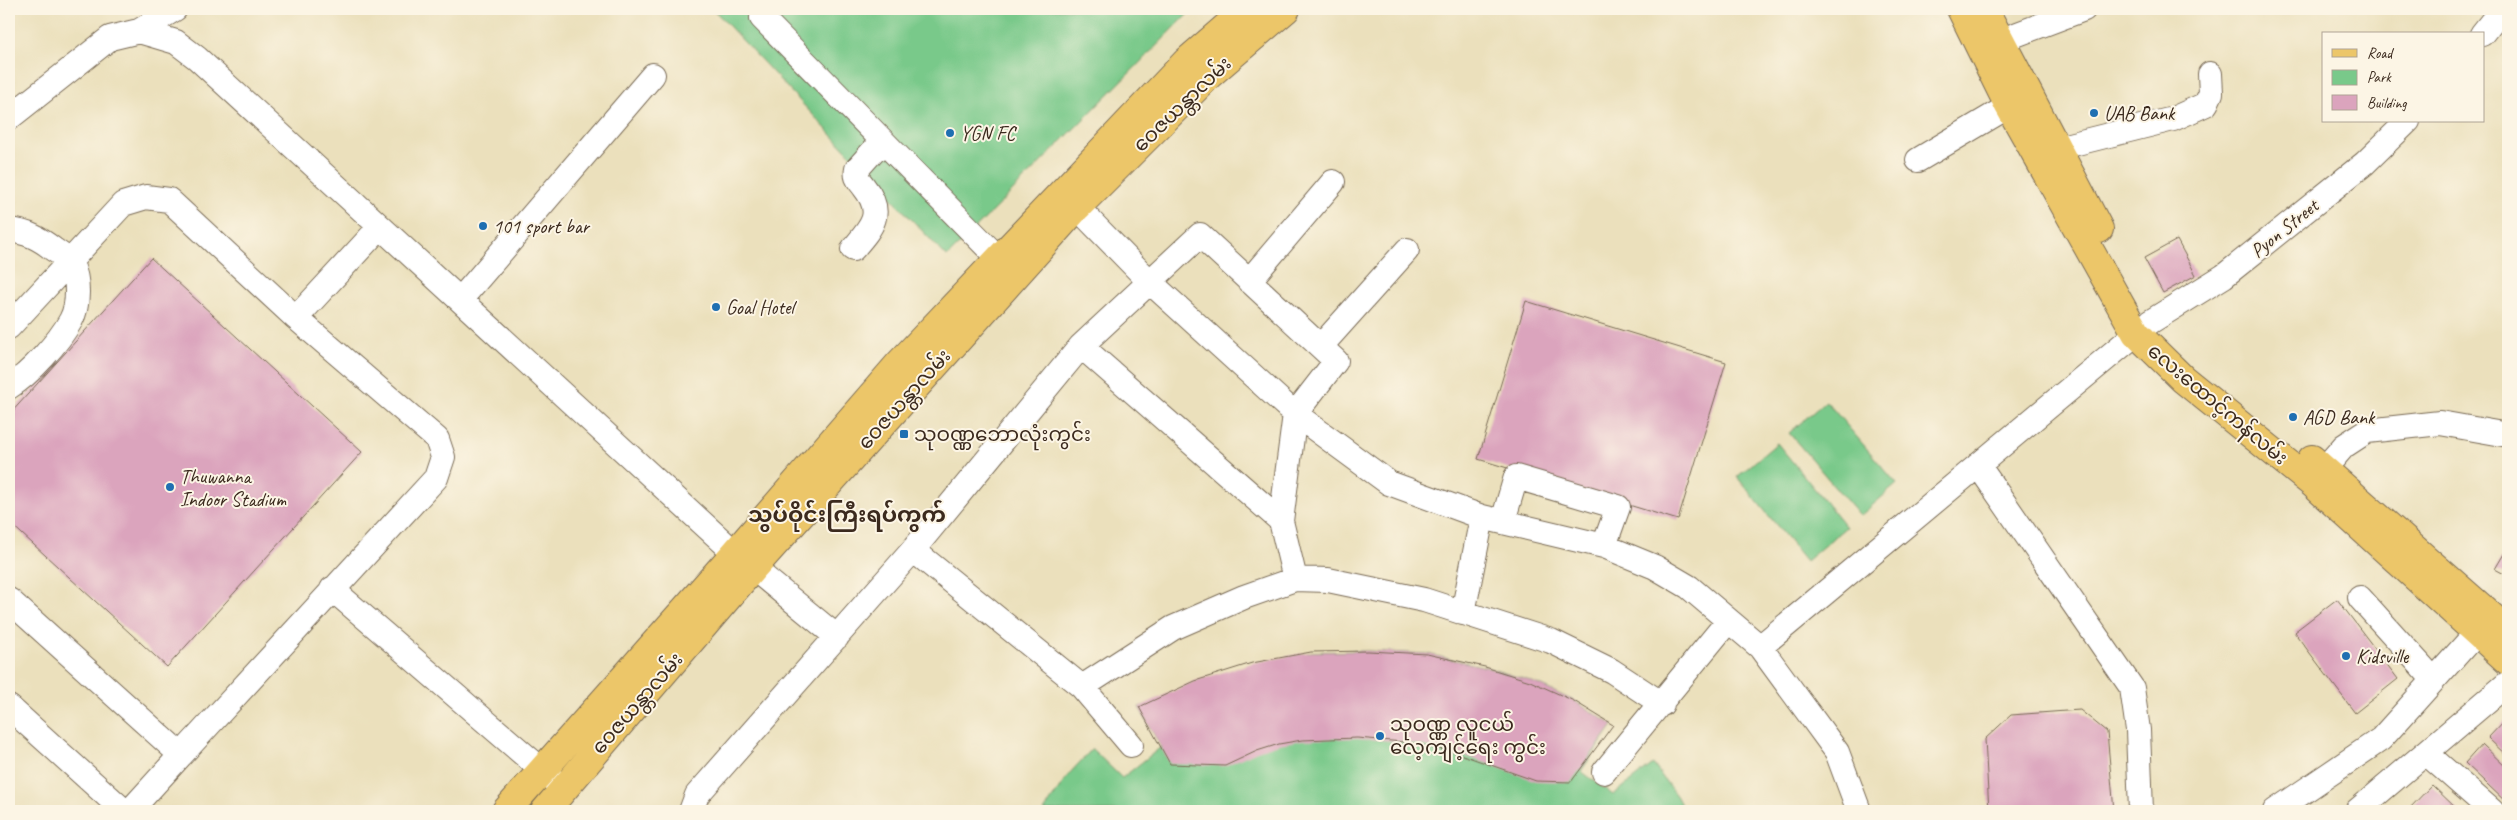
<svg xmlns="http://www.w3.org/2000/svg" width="2517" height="820" font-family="Caveat,'Noto Sans Myanmar',sans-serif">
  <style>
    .green { fill: #79c98a; stroke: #5a7a54 }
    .building { fill: #dba4bd }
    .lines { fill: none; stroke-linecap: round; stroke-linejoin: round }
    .minor-casing { stroke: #796a55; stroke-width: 26 }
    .major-casing { stroke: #796a55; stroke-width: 30 }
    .minor { stroke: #fff; stroke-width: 24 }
    .major { stroke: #ecc669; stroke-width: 28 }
    .poi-dot { fill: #1f6fb2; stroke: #fcf5e5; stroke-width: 2 }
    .labels { text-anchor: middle; stroke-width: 4; stroke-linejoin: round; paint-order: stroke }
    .street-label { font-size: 20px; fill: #3b2a1e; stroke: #fcf5e5 }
    .poi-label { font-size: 20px; fill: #3b2a1e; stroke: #fcf5e5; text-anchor: start }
    .quarter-label { font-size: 22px; font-weight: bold; fill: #3b2a1e; stroke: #fcf5e5 }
  </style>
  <rect width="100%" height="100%" fill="#fcf5e5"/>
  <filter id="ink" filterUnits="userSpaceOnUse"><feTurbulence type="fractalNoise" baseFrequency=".02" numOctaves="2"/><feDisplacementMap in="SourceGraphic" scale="10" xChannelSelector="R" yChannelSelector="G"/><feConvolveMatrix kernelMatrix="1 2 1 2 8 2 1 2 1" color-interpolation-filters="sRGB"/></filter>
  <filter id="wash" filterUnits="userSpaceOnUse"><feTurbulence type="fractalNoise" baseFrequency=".0096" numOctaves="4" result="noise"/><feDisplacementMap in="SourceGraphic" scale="20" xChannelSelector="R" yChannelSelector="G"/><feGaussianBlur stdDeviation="1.12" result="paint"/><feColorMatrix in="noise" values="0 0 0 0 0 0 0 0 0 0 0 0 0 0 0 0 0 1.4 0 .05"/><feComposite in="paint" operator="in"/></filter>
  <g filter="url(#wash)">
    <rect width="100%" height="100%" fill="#ebe0bc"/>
    <!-- green -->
    <path class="green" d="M713,9H1193L947,257Z
      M1826,401L1897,484L1860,516L1789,433Z
      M1777,443L1846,527L1806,561L1737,477Z
      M1368,651L1427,654L1485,667L1530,681L1574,701L1613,725L1581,771L1613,795L1653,764L1677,797L1684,811H1044L1069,774L1092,749L1122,778L1161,747L1139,707L1311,652Z"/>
    <g id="blocks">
      <!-- building -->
      <path class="building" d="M2177,240L2196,275L2163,293L2144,258Z
        M151,258L362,452L167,667L9,522V415Z
        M1526,301L1726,362L1678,520L1478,459Z
        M2508,547V576L2495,569Z
        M2337,599L2398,679L2355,713L2294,632Z
        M1368,651L1427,654L1485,667L1530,681L1574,701L1613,725L1571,782L1536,781L1454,752L1403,742L1357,738L1302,740L1279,744L1257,751L1225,766L1170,764L1139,707L1195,681L1252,663L1311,652Z
        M2080,710L2107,732L2114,811H1989L1985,739L2011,715Z
        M2505,720L2508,723V757L2488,738Z
        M2482,744L2508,769V804L2465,763Z
        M2432,785L2459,811H2407Z"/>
    </g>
  </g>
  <g filter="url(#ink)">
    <use href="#blocks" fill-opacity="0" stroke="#796a55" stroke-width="1"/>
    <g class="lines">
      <!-- minor casing -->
      <g class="minor-casing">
        <path id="minor" d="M762,18L999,259
          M139,31L175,9
          M2482,34L2502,9
          M2002,40L2084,9
          M9,118L110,38L139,31L176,42L197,58L735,553L837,637
          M2057,148L2173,119L2206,104L2211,93L2210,74
          M1918,160L2009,106
          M1064,194L1150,282L1295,414L1389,483L1482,517L1604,546L1655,567L1689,587L1760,647L1837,752L1859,811
          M9,230C27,232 39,238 53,249C59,253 67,258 71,264C79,279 79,305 71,320C59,342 30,374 9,387
          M853,249C872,227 885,213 864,187C859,180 855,178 857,169L882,141
          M1249,281L1333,182
          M460,300L653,75
          M296,318L380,227
          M9,327L123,204L146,197L169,200L296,318L437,439L443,457L436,478L181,755L9,600
          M1081,346L1281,521
          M1321,346L1407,250
          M1978,465L2132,688L2138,730L2141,811
          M2312,483L2344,446L2367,431L2440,423L2508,435
          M1503,521L1516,477L1618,507L1604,546
          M913,550L1082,687L1131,745
          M332,589L557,783
          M2360,598L2434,680
          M1463,613L1482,517
          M1760,647L2150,322L2224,276L2365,163L2408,121
          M1082,687L1173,628L1244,597L1295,579
          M9,707L124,811
          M2426,753L2492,811
          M1604,772L1728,621
          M130,811L181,755
          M691,811L697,795L913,550L1081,346L1200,235L1336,361L1295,414L1281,521L1295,579L1328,580L1424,600L1551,641L1612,671L1662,704
          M2275,811L2381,739L2477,632
          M2357,811L2508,683"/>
      </g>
      <!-- major casing -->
      <g class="major-casing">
        <path id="major" d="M1961,9L2009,106L2136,333L2183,379L2312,483L2508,661
          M1984,9L2099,229
          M2312,459L2508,631
          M506,811L735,553L899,364L1187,61L1247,9
          M545,811L753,568L1077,207L1210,74L1286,9"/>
      </g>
      <!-- minor -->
      <use href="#minor" class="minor"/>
      <!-- major -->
      <use href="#major" class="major"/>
    </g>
  </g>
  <!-- markers -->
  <g class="poi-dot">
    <circle cx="2094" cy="113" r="5"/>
    <circle cx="950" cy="133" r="5"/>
    <circle cx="483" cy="226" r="5"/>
    <circle cx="716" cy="307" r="5"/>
    <circle cx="2293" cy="417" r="5"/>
    <rect x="899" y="429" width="10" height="10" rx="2.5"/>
    <circle cx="170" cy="487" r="5"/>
    <circle cx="2346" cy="656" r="5"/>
    <circle cx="1380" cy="736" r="5"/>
  </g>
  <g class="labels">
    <!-- street labels -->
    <g class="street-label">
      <text transform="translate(1182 104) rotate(-44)" y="7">ဝေဇယန္တာလမ်း</text>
      <text transform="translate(2284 228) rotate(-39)" y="7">Pyon Street</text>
      <text transform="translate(904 399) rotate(-48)" y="7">ဝေဇယန္တာလမ်း</text>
      <text transform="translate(2218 404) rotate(40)" y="7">လေးထောင့်ကန်လမ်း</text>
      <text transform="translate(637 703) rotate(-49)" y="7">ဝေဇယန္တာလမ်း</text>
    </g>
    <!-- poi labels -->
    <g class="poi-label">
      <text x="2104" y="120">UAB Bank</text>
      <text x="960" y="140">YGN FC</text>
      <text x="493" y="233">101 sport bar</text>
      <text x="726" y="314">Goal Hotel</text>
      <text x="2303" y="424">AGD Bank</text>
      <text x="914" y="441">သုဝဏ္ဏဘောလုံးကွင်း</text>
      <text x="180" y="483">Thuwanna<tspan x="180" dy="23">Indoor Stadium</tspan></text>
      <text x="2356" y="663">Kidsville</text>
      <text x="1390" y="731">သုဝဏ္ဏ လူငယ်<tspan x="1390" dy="23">လေ့ကျင့်ရေး ကွင်း</tspan></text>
    </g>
    <!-- quarter labels -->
    <g class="quarter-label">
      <text x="847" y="522">သွပ်ဝိုင်းကြီးရပ်ကွက်</text>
    </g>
  </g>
  <!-- margin -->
  <rect width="2517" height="820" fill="none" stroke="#fcf5e5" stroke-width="30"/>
  <!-- legend -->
  <rect x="2322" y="32" width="162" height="90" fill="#fcf5e5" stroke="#afa495"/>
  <rect x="2332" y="49" width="25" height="8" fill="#ecc669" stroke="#afa495"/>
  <text x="2367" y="58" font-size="15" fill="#3b2a1e">Road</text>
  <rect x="2332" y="70" width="25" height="15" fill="#79c98a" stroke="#afa495"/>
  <text x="2367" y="82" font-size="15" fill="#3b2a1e">Park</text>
  <rect x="2332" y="95" width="25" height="15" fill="#dba4bd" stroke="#afa495"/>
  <text x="2367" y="108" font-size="15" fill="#3b2a1e">Building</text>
</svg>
